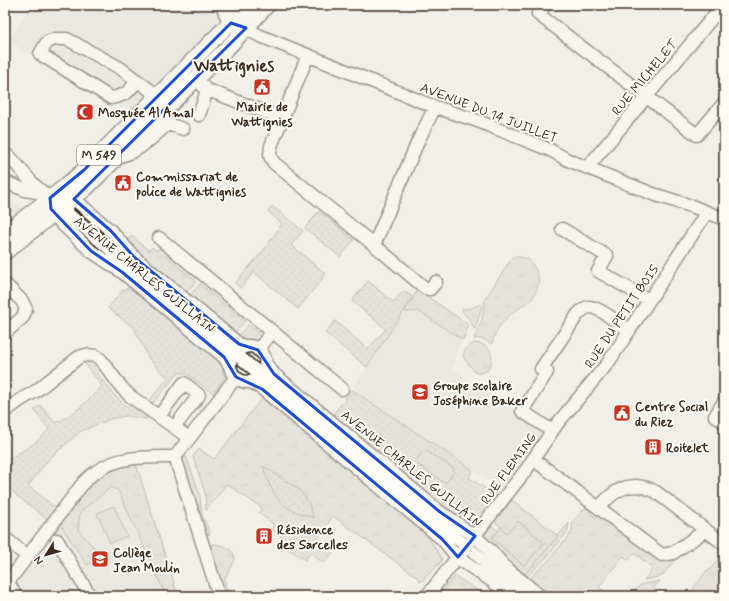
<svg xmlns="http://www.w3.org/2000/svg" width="729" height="601" font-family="Mynerve,sans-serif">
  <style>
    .built { fill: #e3e0da }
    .grass { fill: url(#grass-tufts); stroke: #897e75 }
    .forest { fill: url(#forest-crowns); stroke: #897e75 }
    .park { fill: url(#park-dots); stroke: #897e75 }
    .pitch { fill: #d7d2cc; stroke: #897e75 }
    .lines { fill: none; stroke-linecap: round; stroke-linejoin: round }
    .minor-casing { stroke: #3b2a1e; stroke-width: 15 }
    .major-casing { stroke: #3b2a1e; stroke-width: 18 }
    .minor { stroke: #fdfcf7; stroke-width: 12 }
    .major { stroke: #fdfcf7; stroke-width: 15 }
    .marked { fill: none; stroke: #1d4ed8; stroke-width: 3; stroke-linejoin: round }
    .labels { text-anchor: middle; stroke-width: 4; stroke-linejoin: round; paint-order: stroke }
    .shield { fill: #fdfcf7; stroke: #75695f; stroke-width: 1 }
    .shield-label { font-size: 12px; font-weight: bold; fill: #3b2a1e }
    .street-label { font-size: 13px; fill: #3b2a1e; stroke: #fdfcf7 }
    .poi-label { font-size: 13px; font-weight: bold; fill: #3b2a1e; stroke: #fdfcf7; text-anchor: start }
    .district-label { font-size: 17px; font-weight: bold; fill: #3b2a1e; stroke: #fdfcf7 }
  </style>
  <defs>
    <pattern id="grass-tufts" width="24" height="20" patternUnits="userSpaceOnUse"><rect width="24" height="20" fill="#d7d2cc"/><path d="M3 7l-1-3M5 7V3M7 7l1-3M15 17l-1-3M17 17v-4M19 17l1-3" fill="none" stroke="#b9b4af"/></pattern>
    <pattern id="forest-crowns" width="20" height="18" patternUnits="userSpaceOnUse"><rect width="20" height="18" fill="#d7d2cc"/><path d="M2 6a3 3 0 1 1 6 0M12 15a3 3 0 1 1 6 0" fill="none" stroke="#b9b4af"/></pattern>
    <pattern id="park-dots" width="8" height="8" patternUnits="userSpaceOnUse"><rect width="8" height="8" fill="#d7d2cc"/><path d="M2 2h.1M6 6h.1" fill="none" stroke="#b9b4af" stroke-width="1.8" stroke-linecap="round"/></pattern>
  </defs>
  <rect width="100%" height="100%" fill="#f1efea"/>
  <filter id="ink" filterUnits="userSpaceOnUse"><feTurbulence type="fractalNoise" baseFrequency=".025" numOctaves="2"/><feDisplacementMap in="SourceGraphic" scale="8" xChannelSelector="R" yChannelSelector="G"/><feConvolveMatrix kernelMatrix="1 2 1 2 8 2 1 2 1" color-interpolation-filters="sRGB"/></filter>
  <g filter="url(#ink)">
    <!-- built -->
    <path class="built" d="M31,5H239L130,114L8,41Z
      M5,196L27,210L5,227Z
      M418,290L469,325L454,358L457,362L452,369L545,432L504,490L352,390Z
      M112,470L178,596H6L90,486L95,480Z"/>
    <!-- grass -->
    <path class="grass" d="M130,237H133L149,251L152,247L156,250L166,249L169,252L166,256L196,281L186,293L130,247L129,241Z
      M516,256L528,259C540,273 542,283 532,299C514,312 498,320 492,343L491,344C485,339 481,338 474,339L482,320L485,299L512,258Z
      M200,284L245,321L233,335L189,297Z
      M418,290L469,325L463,340L418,311L404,312Z
      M480,304L482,306L475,329H474L470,320L462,311V309L472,308Z
      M248,325L258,332L262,328L265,332L257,342L244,340L237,337Z
      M477,343C492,346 495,357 488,370L481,373H476L463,357C464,348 469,344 477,343Z
      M262,398L426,534L442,559L440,563L421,582L417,577L333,516L318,538L333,553L324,563L310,553L305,560L285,547L288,542L272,529L274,525L259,513L262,508L227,484L206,510L205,493L193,456L199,449L214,459Z
      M186,456L200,495L202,515L210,533L209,535L203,531L182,466L183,459Z
      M136,464L178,596H166L118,490L111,487L80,512L78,530L102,556L87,565L60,524C83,495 96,468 136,464Z
      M585,508H589L590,513L597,518L600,515L655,556L679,555L662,576L644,580L653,568L634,553L629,560L623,556L599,587L611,596H550L529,579L549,560L572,532L573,521Z
      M518,521L544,543L524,566L492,538L501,527L507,532Z
      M569,523L568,531L546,558L527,576L525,574L538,560Z
      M212,544C221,544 229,547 234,554L235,560L224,580L229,596H224L210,549L211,545Z
      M723,553L724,554V585L716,596H688L707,570L709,571Z
      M455,576L486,596H438Z
      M660,581L648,596H631L640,585Z"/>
    <!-- forest -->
    <path class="forest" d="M512,500L558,536L538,560L525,574L503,556L495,546L483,536L491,525L498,531L492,538L524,566L544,543L518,521L507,533L494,521Z"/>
    <!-- park -->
    <path class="park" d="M272,206L303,231L291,245L326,274L298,309L254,272L241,288L235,283L263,251L282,224L268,211Z
      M319,211L354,240L340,257L305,228Z
      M368,281L393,302L403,291L413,297L367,367L325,333L335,321L368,349L386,329L352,301Z
      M131,287L222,363L223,373L225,377L213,394L186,373H178L151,405L149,401L168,378L149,359L134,328L108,308L123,290Z
      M89,358L100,364L98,374L114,395L126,406H137L147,413V419L127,416L113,418L81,431L48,460L28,486L56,508L48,520L16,495L5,482V461C20,452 38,444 49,429L34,410L40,405L55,423C73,417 88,400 102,386L82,360Z
      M352,390L473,470L469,478L497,496L472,527L442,505L332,416Z
      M263,466L300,490L308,502L314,518C306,514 296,513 290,509C274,500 268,482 263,466Z"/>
    <!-- pitch -->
    <path class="pitch" d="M423,451H426L453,468L454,472L447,482H443L417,464L416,461Z
      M114,506L127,536L110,543L97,513Z"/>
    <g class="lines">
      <!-- minor casing -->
      <g class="minor-casing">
        <path id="minor" d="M222,5L227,18L237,27
          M234,5L244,21
          M545,5L538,14L697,135L724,103
          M246,28L258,35L435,107L475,120L550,150L568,160L653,194L694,207L724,219
          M308,55L271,146L270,156L274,163L374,245L419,139L435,107
          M201,74L200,82L205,89L283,119
          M137,81C128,93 126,95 111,98L40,54L47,42L55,39H67L120,68L158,96
          M199,115L207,90
          M5,154L11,158L33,184L73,218L526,596
          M119,156C140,152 152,137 168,124L183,129
          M587,168L723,5
          M5,182L25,190L43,193
          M67,193L111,231L134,257L239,344L246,347
          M50,206L53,212L61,223L91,251L122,272L224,357L230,366
          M562,229L607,256L598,271L649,300
          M159,238L342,389
          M374,245L425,288L430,289L436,282
          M5,284L22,301L26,309L23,317L5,333
          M230 364a18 18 0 1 1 36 0a18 18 0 1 1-36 0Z
          M258,350L272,332
          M265,363L274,374L440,512L454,521L479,540L492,552L504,566L540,596
          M250,381L262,389L442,539L452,551L465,563L492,581L511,596
          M724,401L715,416L724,422
          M5,411L22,399L36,391L79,357L86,355L96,356L101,360L122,388L130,396L189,438
          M159,416L184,383L199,395L179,421
          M552,431L522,411L547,372L541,369L578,314C581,311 584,308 589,307C598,306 621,325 629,331
          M175,457L219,596
          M175,457L236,377
          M533,459L662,555L673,553L706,530
          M599,508C614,489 632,479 656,492L724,544
          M5,538L28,557
          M57,540L90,596
          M8,583L16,596
          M5,586L84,482C110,455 140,457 175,457
          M427,596L526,470L557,424L608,363L707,212"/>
      </g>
      <!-- major casing -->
      <g class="major-casing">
        <path id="major" d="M5,233L62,189L81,173L248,5
          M5,252L86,188L233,42L267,5"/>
      </g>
      <!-- minor -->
      <use href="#minor" class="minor"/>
      <!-- major -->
      <use href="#major" class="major"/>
    </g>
  </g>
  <!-- marked area -->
  <path d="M0 0H729V601H0ZM231,23L246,28L74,199L111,231L134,257L239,344L258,350L274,374L440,512L475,536L458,557L442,539L262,389L236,377L224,357L122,272L91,251L51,209L50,198L84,170Z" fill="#f1efea" fill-opacity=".55" fill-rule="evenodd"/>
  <path class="marked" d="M231,23L246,28L74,199L111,231L134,257L239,344L258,350L274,374L440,512L475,536L458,557L442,539L262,389L236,377L224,357L122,272L91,251L51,209L50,198L84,170Z"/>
  <!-- icons -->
  <defs>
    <g id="civic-square" transform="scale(0.9)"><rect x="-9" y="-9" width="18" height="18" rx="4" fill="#c8321e" stroke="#fdfcf7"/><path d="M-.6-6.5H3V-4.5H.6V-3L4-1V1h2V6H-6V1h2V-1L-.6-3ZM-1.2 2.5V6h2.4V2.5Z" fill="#fff"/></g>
    <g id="mosque-square" transform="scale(0.9)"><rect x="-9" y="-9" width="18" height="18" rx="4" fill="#c8321e" stroke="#fdfcf7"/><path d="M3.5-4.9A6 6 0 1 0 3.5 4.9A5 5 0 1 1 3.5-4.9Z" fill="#fff"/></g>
    <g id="school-square" transform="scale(0.9)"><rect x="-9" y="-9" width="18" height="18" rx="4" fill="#c8321e" stroke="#fdfcf7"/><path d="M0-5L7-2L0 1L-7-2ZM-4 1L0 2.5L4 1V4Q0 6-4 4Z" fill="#fff"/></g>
    <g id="building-square" transform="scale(0.9)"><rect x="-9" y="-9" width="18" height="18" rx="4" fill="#c8321e" stroke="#fdfcf7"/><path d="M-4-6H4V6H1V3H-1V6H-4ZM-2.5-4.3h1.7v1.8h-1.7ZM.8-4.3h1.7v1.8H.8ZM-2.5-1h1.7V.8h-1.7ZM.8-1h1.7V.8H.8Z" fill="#fff"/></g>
  </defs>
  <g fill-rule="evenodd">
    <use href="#civic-square" x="262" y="87"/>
    <use href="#mosque-square" x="85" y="112"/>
    <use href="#civic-square" x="123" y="183"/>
    <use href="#school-square" x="420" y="392"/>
    <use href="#civic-square" x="622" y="413"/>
    <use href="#building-square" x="653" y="447"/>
    <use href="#building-square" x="264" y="536"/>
    <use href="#school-square" x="100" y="559"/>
  </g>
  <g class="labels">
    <!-- shield labels -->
    <rect class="shield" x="77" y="145" width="44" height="20" rx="3"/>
    <g class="shield-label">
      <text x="99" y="159">M 549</text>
    </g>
    <!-- street labels -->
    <g class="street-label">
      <text transform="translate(644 77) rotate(-50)" y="5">RUE MICHELET</text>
      <text transform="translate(489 112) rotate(21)" y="5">AVENUE DU 14 JUILLET</text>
      <text transform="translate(145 274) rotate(39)" y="5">AVENUE CHARLES GUILLAIN</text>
      <text transform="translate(621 316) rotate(-56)" y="5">RUE DU PETIT BOIS</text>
      <text transform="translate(412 468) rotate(39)" y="5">AVENUE CHARLES GUILLAIN</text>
      <text transform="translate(508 468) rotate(-54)" y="5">RUE FLEMING</text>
    </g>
    <!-- poi labels -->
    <g class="poi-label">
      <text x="262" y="111" text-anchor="middle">Mairie de<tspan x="262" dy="15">Wattignies</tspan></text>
      <text x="98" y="117">Mosquée Al Amal</text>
      <text x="136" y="181">Commissariat de<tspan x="136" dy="15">police de Wattignies</tspan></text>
      <text x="433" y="390">Groupe scolaire<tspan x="433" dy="15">Joséphine Baker</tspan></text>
      <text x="635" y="411">Centre Social<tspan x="635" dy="15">du Riez</tspan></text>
      <text x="666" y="452">Roitelet</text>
      <text x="277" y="534">Résidence<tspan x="277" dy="15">des Sarcelles</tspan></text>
      <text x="113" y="557">Collège<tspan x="113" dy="15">Jean Moulin</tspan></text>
    </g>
    <!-- district labels -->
    <g class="district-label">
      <text x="234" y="71">Wattignies</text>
    </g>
  </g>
  <!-- margin -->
  <rect width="729" height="601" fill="none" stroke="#fdfcf7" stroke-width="20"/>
  <rect x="10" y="10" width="709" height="581" fill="none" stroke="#3b2a1e" stroke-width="1.5" filter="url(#ink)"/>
  <!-- north arrow -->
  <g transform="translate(46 555) rotate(233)" stroke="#fdfcf7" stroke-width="3" paint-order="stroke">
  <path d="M0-3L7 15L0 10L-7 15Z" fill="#3b2a1e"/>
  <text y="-6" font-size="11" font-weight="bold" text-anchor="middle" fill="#3b2a1e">N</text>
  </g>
</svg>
